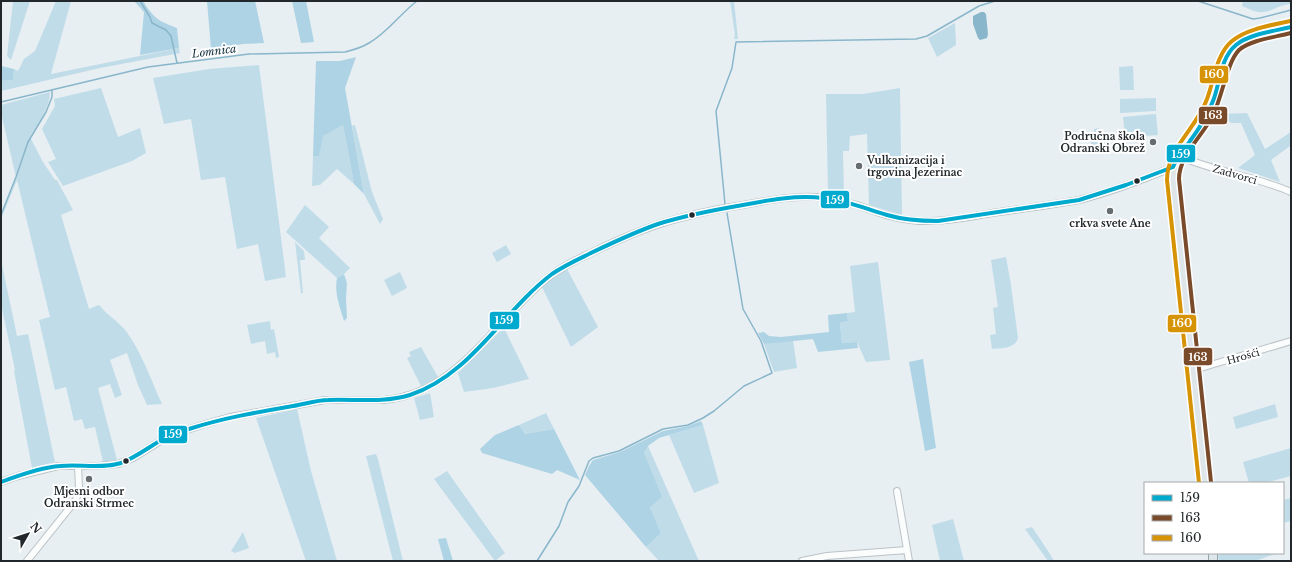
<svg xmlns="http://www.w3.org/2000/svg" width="1292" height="562" font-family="'Libre Baskerville',serif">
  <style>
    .green { fill: #c0dce9 }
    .forest { fill: #aed3e4 }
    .water { fill: #89b6ca }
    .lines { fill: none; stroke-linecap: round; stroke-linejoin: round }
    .stream { stroke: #89b6ca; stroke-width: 1.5 }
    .minor-casing { stroke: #bcc3c6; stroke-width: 8 }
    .major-casing { stroke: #98a7ae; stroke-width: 10 }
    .minor { stroke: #fbfdfd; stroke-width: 6 }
    .major { stroke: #dfe6ea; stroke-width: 8 }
    .bus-1-casing { stroke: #fff; stroke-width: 7 }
    .bus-2-casing { stroke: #fff; stroke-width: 7 }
    .bus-3-casing { stroke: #fff; stroke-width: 7 }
    .bus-1 { stroke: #00a9ce; stroke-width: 4 }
    .bus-2 { stroke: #7a4b2a; stroke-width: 4 }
    .bus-3 { stroke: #d79306; stroke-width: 4 }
    .poi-dot { fill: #666d70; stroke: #fff; stroke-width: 1.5 }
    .bus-dot { fill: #21272a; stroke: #fff; stroke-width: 1.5 }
    .labels { text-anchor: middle; stroke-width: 4; stroke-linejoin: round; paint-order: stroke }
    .poi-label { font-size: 10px; font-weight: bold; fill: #21272a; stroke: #fff }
    .street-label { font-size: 10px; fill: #21272a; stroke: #fff }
    .water-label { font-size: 11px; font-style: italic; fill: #14313e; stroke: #fff }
    .line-badge { stroke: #fff; stroke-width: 1.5 }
    .badge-label { font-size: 11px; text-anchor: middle; font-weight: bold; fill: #fff }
  </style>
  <rect width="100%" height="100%" fill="#e7eff3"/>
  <!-- green -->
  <path class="green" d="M13,1H30L11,60L7,56Z
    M56,1H71L51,74L179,48L180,53L100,68L1,91V81L13,80L14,69L18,71L24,59L35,51Z
    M730,1H734L738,39H734L735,35Z
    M1243,1H1291V4C1281,4 1273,11 1263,12C1256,13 1249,9 1242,6Z
    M955,23L956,45L937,57L928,38Z
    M259,65L286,277L265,281L258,244L237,249L225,177L201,180L191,119L164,124L153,78L209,69Z
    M1133,66L1134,90H1120L1119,67Z
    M101,88L118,137L140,128L146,153L132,161L63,186L48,162L56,159L42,129L55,106L54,99Z
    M900,88L902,215L869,205L867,134L850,136L849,151H843L844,198L828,193L826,94H863Z
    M50,92C50,108 38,123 30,137L43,162L55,180H57L73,210L61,215L89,309L99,305C107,315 118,321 126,331C142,353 151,380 162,404L147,405L138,385L127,353L110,360L122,395L115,398L110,384L98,388L117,460L103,462L95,427L85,429L82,419L74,421L66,387L55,390L39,320L50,317L17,180L1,219V213L16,177L1,113V105Z
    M1156,98V111L1120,113V99Z
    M1247,113L1265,149L1291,132V147L1290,146L1271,160L1280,182L1238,168L1255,155L1241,123H1232L1220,119L1221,114Z
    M1156,114L1158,135L1125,137L1123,117Z
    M343,125L354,184L337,169L320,185L312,186L313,156L319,157L322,136Z
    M355,125L372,192L383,219L380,224L364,194L352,126Z
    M1099,128L1102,153L1093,154L1090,136L1095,135L1094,129Z
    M305,205L329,227L319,238L350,268L344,274L337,278L286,232Z
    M295,242L304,251L305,260H300L303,293H301Z
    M506,245L511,254L497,262L492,253Z
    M1006,257L1011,285L1018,338C1015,349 1001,348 992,349L990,335L996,334L993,308L998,307L991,260Z
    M1,260L17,336L28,334L55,462L32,468L14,371L15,370L1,304Z
    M878,262L890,360L866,362L857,342L842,343L840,323L848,321L847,313L855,312L850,266Z
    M567,269L598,327L571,347L542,287L549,281Z
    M400,272L407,288L392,296L384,280Z
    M270,321L271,330L274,329L279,357L276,358L275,352L267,354L265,341L251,344L247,325Z
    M504,328L529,379L493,388L464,392L458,373Z
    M793,340L797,368L774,372L764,344Z
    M421,347L438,377L421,386L407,358L411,356L409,352Z
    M430,393L434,417L420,420L414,398Z
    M1275,404L1278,417L1236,429L1233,417Z
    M297,409L311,471L337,561H306L256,418Z
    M546,413L554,429L525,434L519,425Z
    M703,425L719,483L694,493L669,435Z
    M648,446L699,561H659L646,547L661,533L650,507L644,453Z
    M1291,448V476L1264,483H1249L1243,462Z
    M376,454L378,459L403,561H393L366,456Z
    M447,471L505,553L495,561L434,479Z
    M1291,498V521L1283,523V500Z
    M953,519L964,561H940L932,525Z
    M1032,527L1050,554L1054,561H1048L1025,529Z
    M243,532L249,548L235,553L231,551Z
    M1227,553H1278L1255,561H1219L1218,555Z"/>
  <!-- forest -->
  <path class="forest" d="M134,1H143C154,19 159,21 177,28L179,48L140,55L144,12Z
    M207,1H255L264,43L243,44L211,49Z
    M292,1H306L314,42L301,43Z
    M356,57L345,88L364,194L354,184L343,125L323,136L319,157L313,156L316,61H340Z
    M1,66L14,69L13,80L1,81Z
    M344,274L347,283L346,298L347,318L344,321C340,307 334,293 337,278Z
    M847,313L848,321L840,323L842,343L857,342L858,348L818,352L813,339L764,344L758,333L764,332L769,336L781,337L829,332L828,315Z
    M923,359L936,448L925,451L909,362Z
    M701,421L703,425L659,438L648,446L644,453L662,497L650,507L661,533L646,547L585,475L589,466L593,460L620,452L663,431L688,426Z
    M519,425L525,434L554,429L580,480L557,470L552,474L482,453L480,449L495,435Z
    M446,538L453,561H444L438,539Z"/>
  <!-- water -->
  <path class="water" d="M981,12H984L986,14L988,34L987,38L980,40L978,38L973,24V16Z"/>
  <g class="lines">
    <!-- stream -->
    <path class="stream" d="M140,1L150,17L152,23L166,30L171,36L177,63
      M1198,1L1253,19L1260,18L1291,10
      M1,102L148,67L249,54L345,52C353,50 361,48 369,43C387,33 400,14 417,1
      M725,204L716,111L732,68L736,42L916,39L927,36L979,6L995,1
      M1,215L16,177L28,142L46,112L52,97V90
      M537,561L559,526L568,502L579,486L589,461L593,458L619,451L663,429L688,425L703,418L714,411L744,386L772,373L761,341L743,309L727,213"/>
    <!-- minor casing -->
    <g class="minor-casing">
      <path id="minor" d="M1179,156C1215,172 1255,176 1291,192
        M1194,370L1291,341
        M1,482L18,476L58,466H98L118,464L133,458L165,438L178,433L202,425L230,417L325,400H383C456,395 494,322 545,280C559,268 575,260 591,253C621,238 651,225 684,217C703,212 723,208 743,205C774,199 808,193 838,200C845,201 851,204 857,205C877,212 897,220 919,221C944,222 968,217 992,213C1021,209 1050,205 1079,200C1111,192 1142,180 1173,167
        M897,491L909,561
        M27,561L76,500L79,488L78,466
        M802,561L827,556L907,550"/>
    </g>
    <!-- major casing -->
    <g class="major-casing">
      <path id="major" d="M1205,483L1173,179C1173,175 1173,171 1174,167C1176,158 1183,150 1188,143C1196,132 1204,121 1209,110C1218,93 1223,55 1236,45C1247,36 1276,31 1291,27
        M1213,553V561"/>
    </g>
    <!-- minor -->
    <use href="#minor" class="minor"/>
    <!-- major -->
    <use href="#major" class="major"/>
    <!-- bus-1 casing -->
    <g class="bus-1-casing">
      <path id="bus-1" d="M1,482C17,476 43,467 60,466C80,464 102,469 121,463C137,457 150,446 165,438C173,434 181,432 189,429C223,418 258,412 293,406C305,404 317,400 328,400C355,399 384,403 410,395C471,375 503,311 552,274C565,265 579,259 593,252C614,242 635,232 658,224C686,215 714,210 743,205C769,200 796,195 823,198C846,200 866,209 887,215C904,220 920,221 938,221L1079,200L1126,185L1173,167C1177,157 1184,150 1190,141C1199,129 1207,116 1213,101C1220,84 1220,58 1236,45C1249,34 1275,31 1291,27"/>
    </g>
    <!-- bus-2 casing -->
    <g class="bus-2-casing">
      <path id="bus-2" d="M1211,482L1179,179C1179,155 1203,136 1213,115C1222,98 1227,62 1239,50C1250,40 1276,37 1291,33"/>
    </g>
    <!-- bus-3 casing -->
    <g class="bus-3-casing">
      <path id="bus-3" d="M1199,483L1167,180C1167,148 1197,128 1207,99C1214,81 1216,54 1232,41C1246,29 1272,25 1290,21"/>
    </g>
    <!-- bus-1 -->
    <use href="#bus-1" class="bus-1"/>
    <!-- bus-2 -->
    <use href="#bus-2" class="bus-2"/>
    <!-- bus-3 -->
    <use href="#bus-3" class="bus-3"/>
  </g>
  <!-- markers -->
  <g class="poi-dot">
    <circle cx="1153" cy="142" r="4"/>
    <circle cx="859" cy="166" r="4"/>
    <circle cx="1110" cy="211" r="4"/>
    <circle cx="89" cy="479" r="4"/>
  </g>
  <g class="bus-dot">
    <circle cx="1137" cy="181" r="3.5"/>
    <circle cx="692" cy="215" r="3.5"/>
    <circle cx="126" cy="461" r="3.5"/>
  </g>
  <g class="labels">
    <!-- poi labels -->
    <g class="poi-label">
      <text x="1145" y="140" text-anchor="end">Područna škola<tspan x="1145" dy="12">Odranski Obrež</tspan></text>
      <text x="867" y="164" text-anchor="start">Vulkanizacija i<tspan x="867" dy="12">trgovina Jezerinac</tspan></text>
      <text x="1110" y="227">crkva svete Ane</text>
      <text x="89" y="495">Mjesni odbor<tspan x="89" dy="12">Odranski Strmec</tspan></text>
    </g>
    <!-- street labels -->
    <g class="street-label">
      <text transform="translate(1235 174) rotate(16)" y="4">Zadvorci</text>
      <text transform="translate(1243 356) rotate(-16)" y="4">Hrošći</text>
    </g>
    <!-- water labels -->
    <g class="water-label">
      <text transform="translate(214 51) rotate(-7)" y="4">Lomnica</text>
    </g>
  </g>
  <g class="line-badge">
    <rect x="1199" y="65" width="30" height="19" rx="4" fill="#d79306"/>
    <rect x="1198" y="106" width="30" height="19" rx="4" fill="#7a4b2a"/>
    <rect x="1166" y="144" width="30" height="19" rx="4" fill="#00a9ce"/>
    <rect x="820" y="190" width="30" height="19" rx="4" fill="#00a9ce"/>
    <rect x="489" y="311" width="31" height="19" rx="4" fill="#00a9ce"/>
    <rect x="1167" y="314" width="30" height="19" rx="4" fill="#d79306"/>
    <rect x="1183" y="347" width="30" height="19" rx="4" fill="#7a4b2a"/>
    <rect x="158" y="425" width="30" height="19" rx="4" fill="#00a9ce"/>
  </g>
  <g class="badge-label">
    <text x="1214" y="78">160</text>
    <text x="1213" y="119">163</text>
    <text x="1181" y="158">159</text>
    <text x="835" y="204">159</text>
    <text x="504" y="324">159</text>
    <text x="1182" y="327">160</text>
    <text x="1198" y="361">163</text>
    <text x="173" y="438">159</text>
  </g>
  <!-- border -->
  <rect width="1292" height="562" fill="none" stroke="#21272a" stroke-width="4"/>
  <!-- legend -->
  <rect x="1144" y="482" width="140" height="72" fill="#ffffff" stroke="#a6a9aa"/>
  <rect x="1152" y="495" width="20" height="6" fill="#00a9ce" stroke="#a6a9aa"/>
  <text x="1180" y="502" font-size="12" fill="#21272a">159</text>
  <rect x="1152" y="515" width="20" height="6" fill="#7a4b2a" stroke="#a6a9aa"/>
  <text x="1180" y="522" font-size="12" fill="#21272a">163</text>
  <rect x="1152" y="535" width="20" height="6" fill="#d79306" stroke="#a6a9aa"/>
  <text x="1180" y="542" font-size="12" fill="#21272a">160</text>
  <!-- north arrow -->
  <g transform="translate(28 534) rotate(51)" stroke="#ffffff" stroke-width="3" paint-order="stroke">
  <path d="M0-3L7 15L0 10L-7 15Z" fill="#21272a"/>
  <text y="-6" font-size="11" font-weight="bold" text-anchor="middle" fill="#21272a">N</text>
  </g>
</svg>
